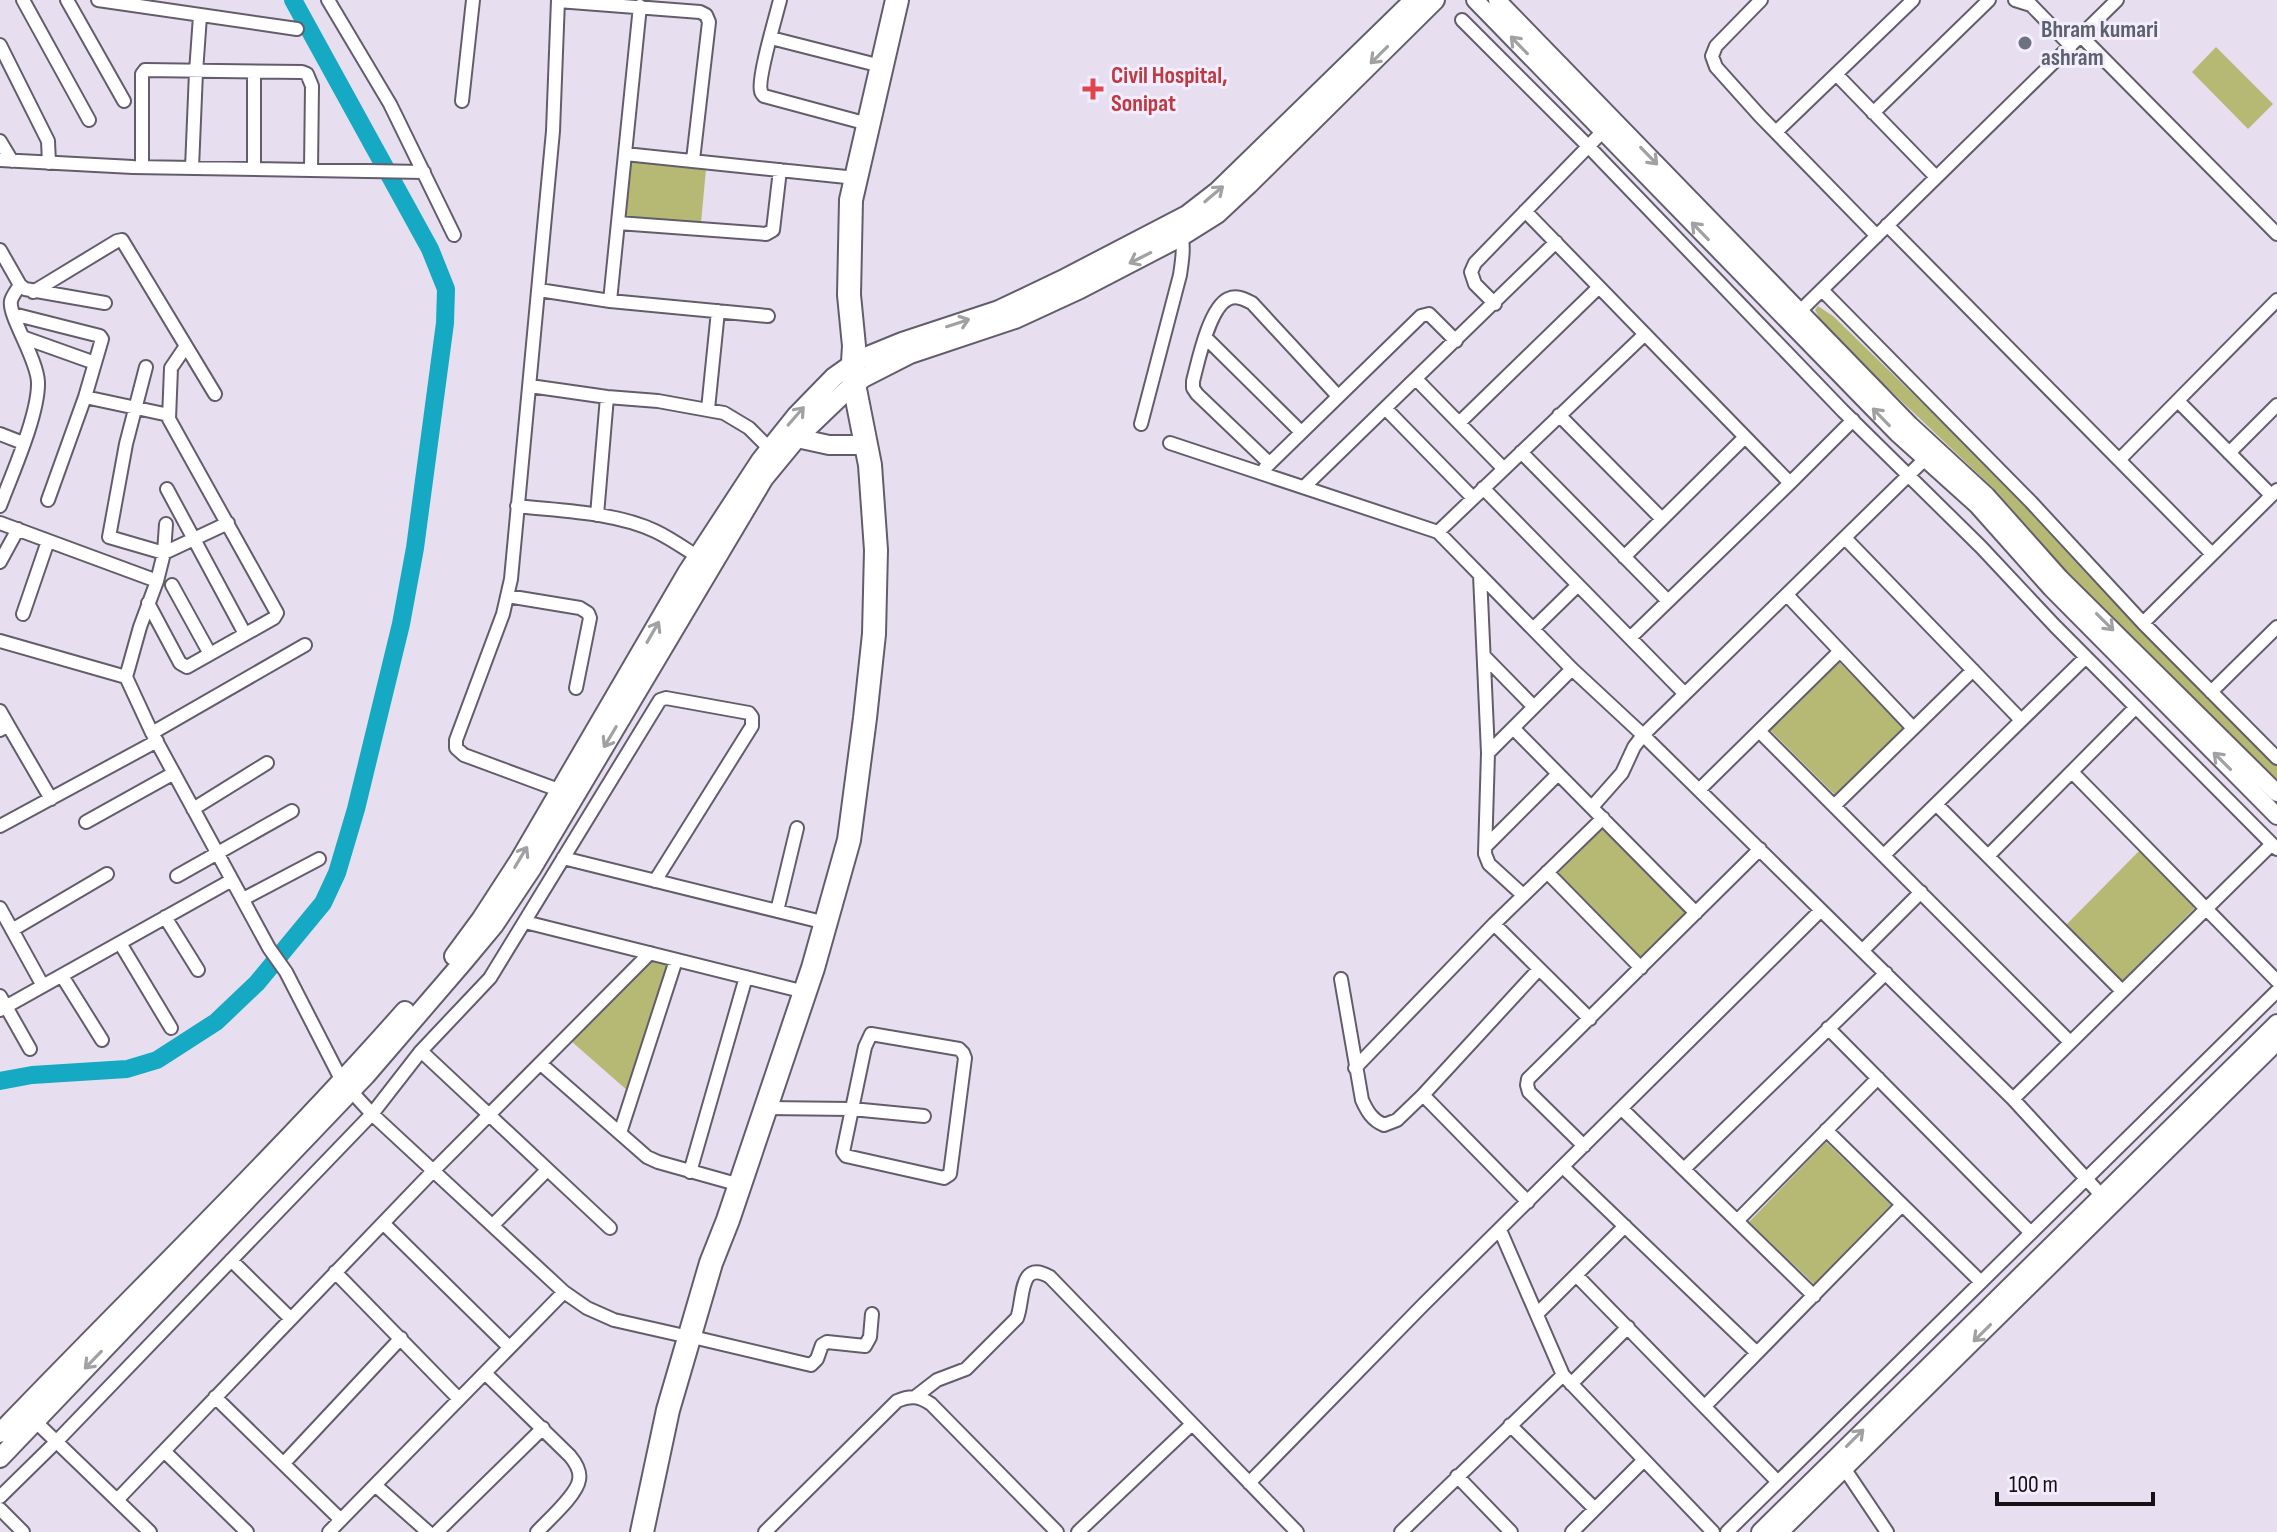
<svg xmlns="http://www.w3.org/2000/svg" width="2277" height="1532" font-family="'Sofia Sans Condensed',sans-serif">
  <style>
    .green { fill: #b6b973 }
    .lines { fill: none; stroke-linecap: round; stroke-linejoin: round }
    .river { stroke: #15a9c3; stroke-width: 18 }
    .street-casing { stroke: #635d6b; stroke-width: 16 }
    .secondary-casing { stroke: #635d6b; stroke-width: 20 }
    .primary-casing { stroke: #635d6b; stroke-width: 22 }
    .highway-casing { stroke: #635d6b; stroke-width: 26 }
    .street { stroke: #fff; stroke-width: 12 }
    .secondary { stroke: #fff; stroke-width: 16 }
    .primary { stroke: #fff; stroke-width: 18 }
    .highway { stroke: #fff; stroke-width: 22 }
    .oneway { stroke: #a1a0a2 }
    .worship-dot { fill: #6b7280; stroke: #f4edfd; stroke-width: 3 }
    .health-dot { fill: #e0444e; stroke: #f4edfd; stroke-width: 3 }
    .labels { text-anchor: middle; stroke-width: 6; stroke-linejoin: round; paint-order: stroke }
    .worship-label { font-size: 24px; font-weight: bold; fill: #5b616d; stroke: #f4edfd; text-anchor: start }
    .health-label { font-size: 24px; font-weight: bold; fill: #be3a42; stroke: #f4edfd; text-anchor: start }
  </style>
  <rect width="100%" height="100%" fill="#e7dff0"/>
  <!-- green -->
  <path class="green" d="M2216,47L2273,104L2248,129L2192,72Z
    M631,162L706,169L701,223L626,217Z
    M1818,306L1833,316L2013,491L2089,576L2277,765V784L2060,565L1997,492L1874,375L1821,321L1815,310Z
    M1839,662L1904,728L1836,796L1770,730Z
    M1603,828L1687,912L1640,958L1557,874Z
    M2139,851L2195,908L2122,981L2066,925Z
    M651,959L669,966L628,1091L571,1041Z
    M1826,1142L1891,1205L1814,1284L1749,1222Z"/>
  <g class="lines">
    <!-- river -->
    <path class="river" d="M0,1081L32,1075L127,1069L157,1060L216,1022L257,983L323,903L337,873L356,809L401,624L415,548L445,323L446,289L430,249L293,0"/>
    <!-- street casing -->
    <g class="street-casing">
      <path id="street" d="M23,0L89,120
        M67,0L124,101
        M98,0L297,29
        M328,0L390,104L454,235
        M558,0L553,131L511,579L503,614L456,740V748L464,755L564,792
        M780,0C776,16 757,80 761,91C761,93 763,95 764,96L868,124
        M1761,0L1716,46L1712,56L1716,67L1760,116L1877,236
        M2015,0L2031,5L2071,46
        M558,1L700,12L706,15L709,22L693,160
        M1462,20L1588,146L1843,411L1981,547L2055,626L2277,849
        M2081,36L2277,234
        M771,38L881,66
        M0,45L48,141L49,163
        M254,72V168
        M1836,74L1936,177
        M462,101L473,0
        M1873,113L1989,0
        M1776,132L1913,0
        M0,141L12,161
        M625,154L856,178
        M0,160L133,167L424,172
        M142,167V74L145,70L302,72L307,74L312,86L311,170
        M192,168L196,72L200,16
        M1525,211L1790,483
        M618,223L766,234L773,230L780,170
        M1887,225L2212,554
        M0,250L20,285L25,289L105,303
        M539,290L610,301L768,316
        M1822,290L2031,502L2143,623L2277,758
        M33,292L117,241L122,240L215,394
        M610,301L640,6
        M1495,304L1475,284L1471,272L1475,263L1609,125
        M13,314L100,336L102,339L85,397L48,500
        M1794,317L2117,0
        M1205,337L1301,432
        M25,338L95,363
        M146,367L126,444L109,537L164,553L228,523
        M1416,379L1504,469
        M530,386L607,397L658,401L724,413L749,428L774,453
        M85,397L169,415
        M2178,401L2271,495
        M708,409L718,311
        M1386,409L1473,498
        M1559,415L1662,519
        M1459,423L1599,287
        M1141,424L1180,275C1182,261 1185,245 1180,232
        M0,434L23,443
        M1170,443L1438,532L1572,669L1643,735L2013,1099L2102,1196
        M1521,452L1668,601
        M2229,453L2277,405
        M2119,460L2277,300
        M1269,463L1197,394L1193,388V381C1198,362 1209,308 1228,299C1237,295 1244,299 1252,303L1338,396
        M1265,468L1421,316L1429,314L1456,341
        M1304,487L1556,242
        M1483,488L1685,694
        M167,489L245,634
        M0,506C12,474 39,414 38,382C37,358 8,316 11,301C12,296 17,290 20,285
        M517,506C560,511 615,512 655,531C670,538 684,548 698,557
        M597,515L607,397
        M0,523L157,581
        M166,524L164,553L157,581L140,627L126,677L152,733L269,948L286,972L342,1081L372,1114L564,1292L587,1308L614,1320L689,1337
        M1438,532L1645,334
        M1845,538L2021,720
        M1624,557L1745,437
        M0,562L18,529
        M1480,575L1488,753L1485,854L1489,864L1523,895
        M172,585L210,654
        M1787,595L1913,728
        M507,596L580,608L588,613L590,618L576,688
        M148,603L180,663L187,667L274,618L277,613L169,419L171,368L186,346
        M23,614L48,541
        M2143,623L2277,490
        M1533,629L1578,585
        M1630,638L1790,483L1853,420
        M0,641L126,677
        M1484,656L1534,707
        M2211,692L2277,627
        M0,711L8,725L0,730
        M8,725L51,799
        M1513,728L1696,913
        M1759,731L2070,1042
        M152,733L305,645
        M1488,753L1572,669
        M2072,772L2277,981
        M1699,790L1840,651
        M1936,804L2122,991
        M1834,806L1973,670
        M1592,807L1622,773L1634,747L1643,735L1925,459
        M193,809L267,763
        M86,822L174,773
        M0,826L157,741
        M1486,846L1558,774
        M1884,855L2086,657
        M1988,856L2136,707
        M563,858L826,923
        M1547,872L1641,968
        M177,876L292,811
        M243,899L319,859
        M0,908L43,986
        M777,911L797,828
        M165,917L198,970
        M525,922L809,993
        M1494,924L1590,1019
        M12,930L107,874
        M120,943L171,1028
        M1863,950L1921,892
        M62,976L102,1040
        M1341,979L1362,1100C1367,1111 1372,1120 1384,1125L1397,1120L1423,1095L1539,969
        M0,996L30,1049
        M0,1010L232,880
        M1828,1028L2031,1233
        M871,1034L959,1049L963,1053L965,1058L950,1174L944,1178L846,1156L843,1152L865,1047Z
        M421,1051L610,1228
        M541,1064L647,1157L658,1162L740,1185
        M1355,1068L1494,924L1603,818
        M1423,1095L1528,1202
        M2013,1099L2272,844
        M766,1108L852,1109L924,1116
        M1622,1109L1814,1296
        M1826,1130L1981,1282
        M620,1133L676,960
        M1584,1146L1529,1092L1527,1085L1528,1079L1760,849
        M1563,1167L1757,1353
        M1684,1169L1886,973
        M690,1172L746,977
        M1737,1221L1878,1078
        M383,1223L509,1347
        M493,1225L547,1170
        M1500,1230L1563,1375L1713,1532
        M231,1260L291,1319
        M335,1272L459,1399
        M1576,1275L1778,1482
        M1537,1314L1625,1226
        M701,1339L811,1365L817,1359L822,1345L827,1342L865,1346L870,1337L872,1314
        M485,1373L570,1456C575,1462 581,1471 579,1480C577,1495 548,1520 537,1532
        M1571,1384L1628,1327
        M215,1397L341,1520
        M915,1397L937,1380L966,1369L1017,1318C1024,1302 1018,1258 1050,1277L1297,1532
        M1705,1406L1902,1205
        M35,1421L150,1532
        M1510,1425L1595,1509
        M164,1451L247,1532
        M1840,1462L1887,1532
        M284,1463L401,1338
        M1457,1476L1511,1532
        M1249,1483L1423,1305L1821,910
        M375,1485L428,1532
        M0,1497L57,1441L372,1114L421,1051L490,978L660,700L666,698L749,713L752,717V726L655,881
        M117,1500L434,1170L650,953
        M0,1509L23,1532
        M329,1532L564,1292
        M437,1532L543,1428
        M765,1532L897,1401C911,1395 919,1396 931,1404L1057,1532
        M1078,1532L1192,1424
        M1401,1532L1563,1375
        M1572,1532L1644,1460
        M1727,1532L2277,991"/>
    </g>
    <!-- secondary casing -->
    <g class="secondary-casing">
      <path id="secondary" d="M1475,0L1897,433L1977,505L2051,588L2277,816
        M1497,0L1910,425L1987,496L2060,578L2277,793
        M1760,1532L2277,1023
        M1780,1532L2277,1042"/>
    </g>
    <!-- primary casing -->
    <g class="primary-casing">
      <path id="primary" d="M797,438L829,445H866
        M454,956L482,918L519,861L687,573L761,460L796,416L834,377L858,360L902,342L999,310L1062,280L1187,215L1218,191L1414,0
        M0,1433C135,1292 276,1157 405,1011
        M0,1458L366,1075L464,961L494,925L532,868L764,478L797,438L846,391L863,378L910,354L1015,319L1080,289L1182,236L1217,214L1248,185L1435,0"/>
    </g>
    <!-- highway casing -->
    <g class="highway-casing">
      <path id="highway" d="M642,1532L668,1410L711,1263L728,1220L813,968L849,840L865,718L874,634L876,550L870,465L854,384L853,362L854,346L849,295L851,200L897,0"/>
    </g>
    <!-- street -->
    <use href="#street" class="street"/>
    <!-- secondary -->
    <use href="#secondary" class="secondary"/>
    <!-- primary -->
    <use href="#primary" class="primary"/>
    <!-- highway -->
    <use href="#highway" class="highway"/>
  </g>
  <!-- one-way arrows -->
  <defs><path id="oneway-shaft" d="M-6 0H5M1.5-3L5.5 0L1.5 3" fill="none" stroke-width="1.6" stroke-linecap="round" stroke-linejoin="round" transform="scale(2)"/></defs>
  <g class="oneway">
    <use href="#oneway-shaft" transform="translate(1519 45) rotate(-134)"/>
    <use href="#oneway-shaft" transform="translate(1379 55) rotate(135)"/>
    <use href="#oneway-shaft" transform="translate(1649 156) rotate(46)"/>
    <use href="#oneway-shaft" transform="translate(1214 194) rotate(-40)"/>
    <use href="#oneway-shaft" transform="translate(1700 231) rotate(-134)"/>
    <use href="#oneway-shaft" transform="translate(1140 258) rotate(153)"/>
    <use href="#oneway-shaft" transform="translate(958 323) rotate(-18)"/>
    <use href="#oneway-shaft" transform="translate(796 416) rotate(-49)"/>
    <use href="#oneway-shaft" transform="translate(1881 417) rotate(-134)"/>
    <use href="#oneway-shaft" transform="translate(2105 622) rotate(45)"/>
    <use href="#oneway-shaft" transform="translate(653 632) rotate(-60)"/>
    <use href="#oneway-shaft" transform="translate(610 737) rotate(121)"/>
    <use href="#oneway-shaft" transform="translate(2222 761) rotate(-135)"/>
    <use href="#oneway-shaft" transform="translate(521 857) rotate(-59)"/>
    <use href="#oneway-shaft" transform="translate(1982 1333) rotate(135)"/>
    <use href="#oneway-shaft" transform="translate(93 1360) rotate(134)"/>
    <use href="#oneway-shaft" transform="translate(1855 1438) rotate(-45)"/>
  </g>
  <!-- markers -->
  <circle class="worship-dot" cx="2025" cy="43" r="8"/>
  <path class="health-dot" d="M1089 77h8v8h8v8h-8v8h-8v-8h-8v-8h8z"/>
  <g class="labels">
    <!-- worship labels -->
    <g class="worship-label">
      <text x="2041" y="37">Bhram kumari<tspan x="2041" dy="28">ashram</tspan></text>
    </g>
    <!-- health labels -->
    <g class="health-label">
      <text x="1111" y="83">Civil Hospital,<tspan x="1111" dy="28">Sonipat</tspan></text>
    </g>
  </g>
  <!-- scale -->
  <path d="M1997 1492v12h156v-12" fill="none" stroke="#141217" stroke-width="4"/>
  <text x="2009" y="1492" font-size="24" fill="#141217" stroke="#f4edfd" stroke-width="6" paint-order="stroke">100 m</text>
</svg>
